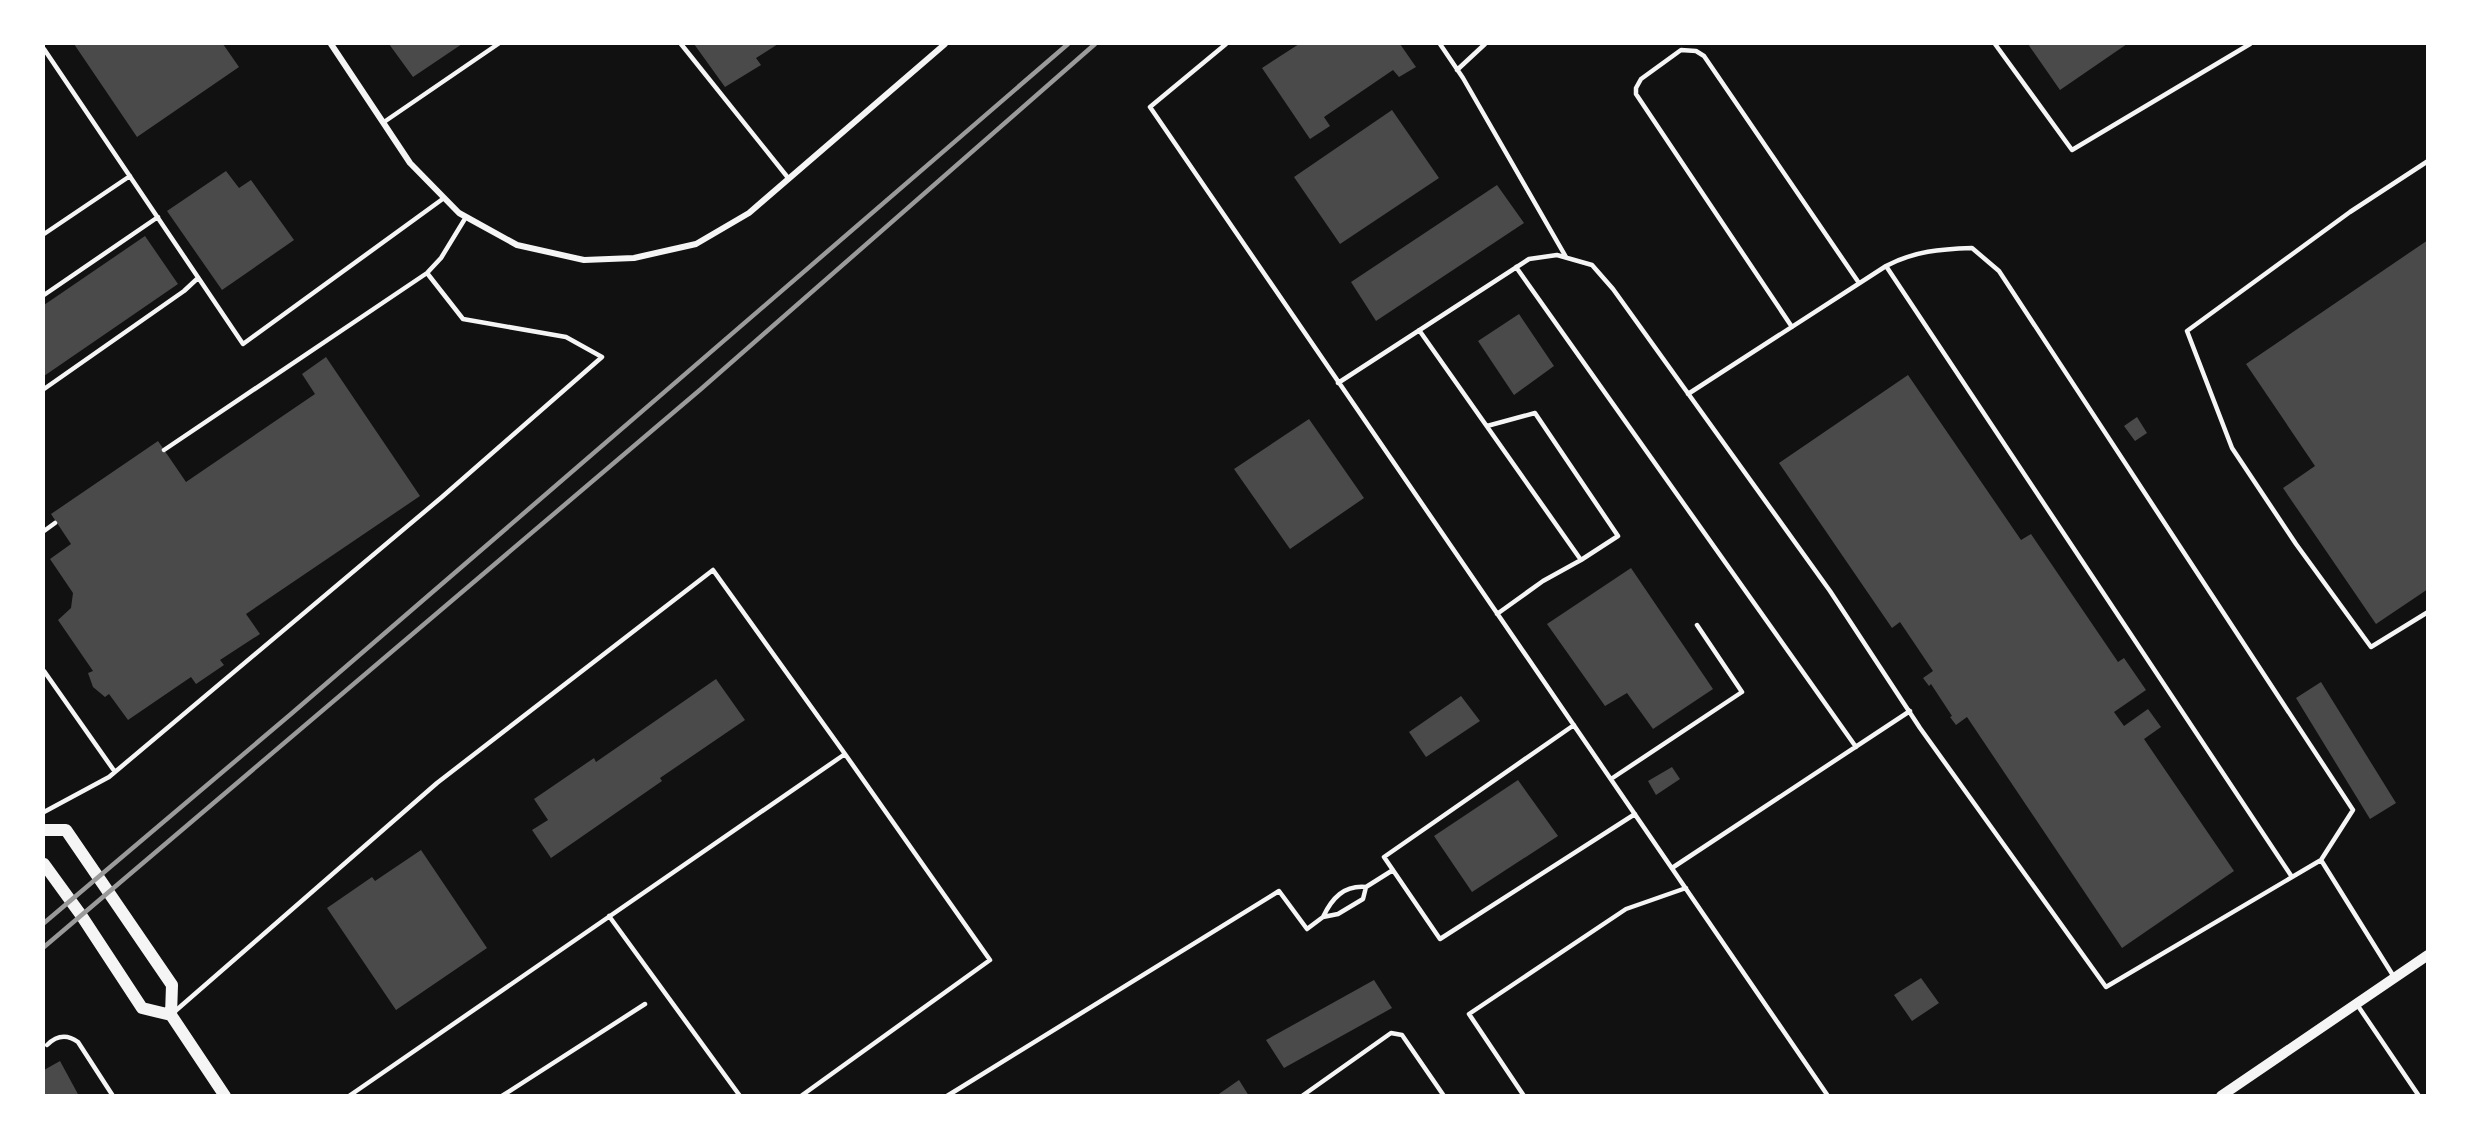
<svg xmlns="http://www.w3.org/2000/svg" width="2471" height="1139" font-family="Figtree,sans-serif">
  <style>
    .building { fill: #4a4a4a }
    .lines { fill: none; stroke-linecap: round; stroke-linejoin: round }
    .service { stroke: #f5f5f5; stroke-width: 4.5 }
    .minor { stroke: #f5f5f5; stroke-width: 6 }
    .tertiary { stroke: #f5f5f5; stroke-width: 10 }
    .secondary { stroke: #f5f5f5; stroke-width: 12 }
    .rail { stroke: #9a9a9a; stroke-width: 4.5 }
  </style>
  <rect width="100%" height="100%" fill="#111"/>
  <!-- building -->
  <path class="building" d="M74,44H223L239,67L137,137Z
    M389,44H462L413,77Z
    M694,44H778L756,58L761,65L725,87Z
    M1299,44H1400L1416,67L1399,77L1393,70L1324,117L1330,126L1310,139L1262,68Z
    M2028,44H2127L2060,90Z
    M1392,110L1439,178L1340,244L1294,177Z
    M226,171L239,188L251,180L294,240L222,290L167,211Z
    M1497,185L1524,223L1376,321L1351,282Z
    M145,236L178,284L44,376V305Z
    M2428,240V589L2376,624L2283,488L2315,466L2246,364Z
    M1519,314L1554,366L1514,395L1478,341Z
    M326,357L420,496L246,614L260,634L220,660L224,665L196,684L191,677L128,720L109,694L105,697L93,687L88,673L93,671L58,620L71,608L73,593L50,559L71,544L51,514L158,441L186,482L315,394L302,374Z
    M1908,375L2021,540L2031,534L2118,662L2124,658L2146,690L2114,712L2124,726L2148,709L2161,727L2144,739L2234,871L2122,948L1967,717L1956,725L1950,717L1952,716L1931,684L1929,686L1923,678L1933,671L1900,622L1892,628L1779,463Z
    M2137,417L2147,433L2135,441L2124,426Z
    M1309,419L1364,498L1290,549L1234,469Z
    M1631,568L1713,689L1653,729L1627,693L1605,706L1547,624Z
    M716,679L745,720L660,778L662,781L551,858L532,830L548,820L534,799L594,758L596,762Z
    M2321,682L2396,803L2370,819L2296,698Z
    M1461,696L1480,721L1426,757L1409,732Z
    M1672,767L1680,779L1656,795L1648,781Z
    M1518,780L1558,836L1472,892L1434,836Z
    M421,850L487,948L396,1010L327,908L372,877L375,881Z
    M1921,978L1939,1003L1912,1021L1894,995Z
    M1374,980L1392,1008L1284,1068L1266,1040Z
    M60,1061L79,1096H44V1070Z
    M1239,1080L1249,1096H1216Z"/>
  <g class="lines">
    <!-- service -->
    <path class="service" d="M681,44L789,179
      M1226,44L1150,107L1828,1096
      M1440,44L1463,78L1566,257
      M1995,44L2072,150L2250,44
      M44,49L243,344L444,198
      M1457,70L1485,44
      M384,122L498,44
      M2428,161L2350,212L2187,331L2232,448L2296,544L2371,647L2428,612
      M44,234L130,176
      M1886,266C1914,251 1941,249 1972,248L1999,271L2353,810L2321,860
      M1516,267L1856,747
      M44,295L158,217
      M1792,327L1636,94V88L1641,79L1681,50L1696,51L1704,56L1859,283
      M1419,330L1581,560L1543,581L1497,614
      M1338,383L1529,259L1557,255L1592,265L1613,289L1830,591L1920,728L2106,987L2321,860L2394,977
      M44,389L184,291L198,278
      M1688,394L1886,266L2292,877
      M1487,426L1535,413L1618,536L1581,560
      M164,450L427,273L441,258L466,217
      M44,531L55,523
      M44,671L115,772
      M1574,725L1384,857L1440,939L1635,814
      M1611,779L1742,692L1697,625
      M44,812L109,777L442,497L602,357L566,337L463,319L427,273
      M1672,868L1910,711
      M1366,887L1393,870
      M609,916L740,1096
      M2356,1003L2419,1096
      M173,1013L437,783L713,570L845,754L349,1096
      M47,1045C57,1035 67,1034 78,1042L113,1096
      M502,1096L645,1004
      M801,1096L990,960L845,754
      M947,1096L1279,891L1307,929L1323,917L1338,914L1363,899L1366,887C1344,885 1332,898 1323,917
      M1302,1096L1391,1033L1402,1035L1444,1096
      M1524,1096L1469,1014L1626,909L1686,888"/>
    <!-- minor -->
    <path class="minor" d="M331,44L410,163L459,213L517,245L584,260L634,258L696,244L749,213L945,44"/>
    <!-- tertiary -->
    <path class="tertiary" d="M2221,1096L2428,955"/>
    <!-- secondary -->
    <path class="secondary" d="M45,830H66L172,985L171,1015L225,1096
      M44,864L81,915L142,1008L171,1015"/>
    <!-- rail -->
    <path class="rail" d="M44,923L291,714L1068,44
      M44,947L701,389L1095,44"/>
  </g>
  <!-- border -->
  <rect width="2471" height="1139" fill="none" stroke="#ffffff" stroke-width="90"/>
</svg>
